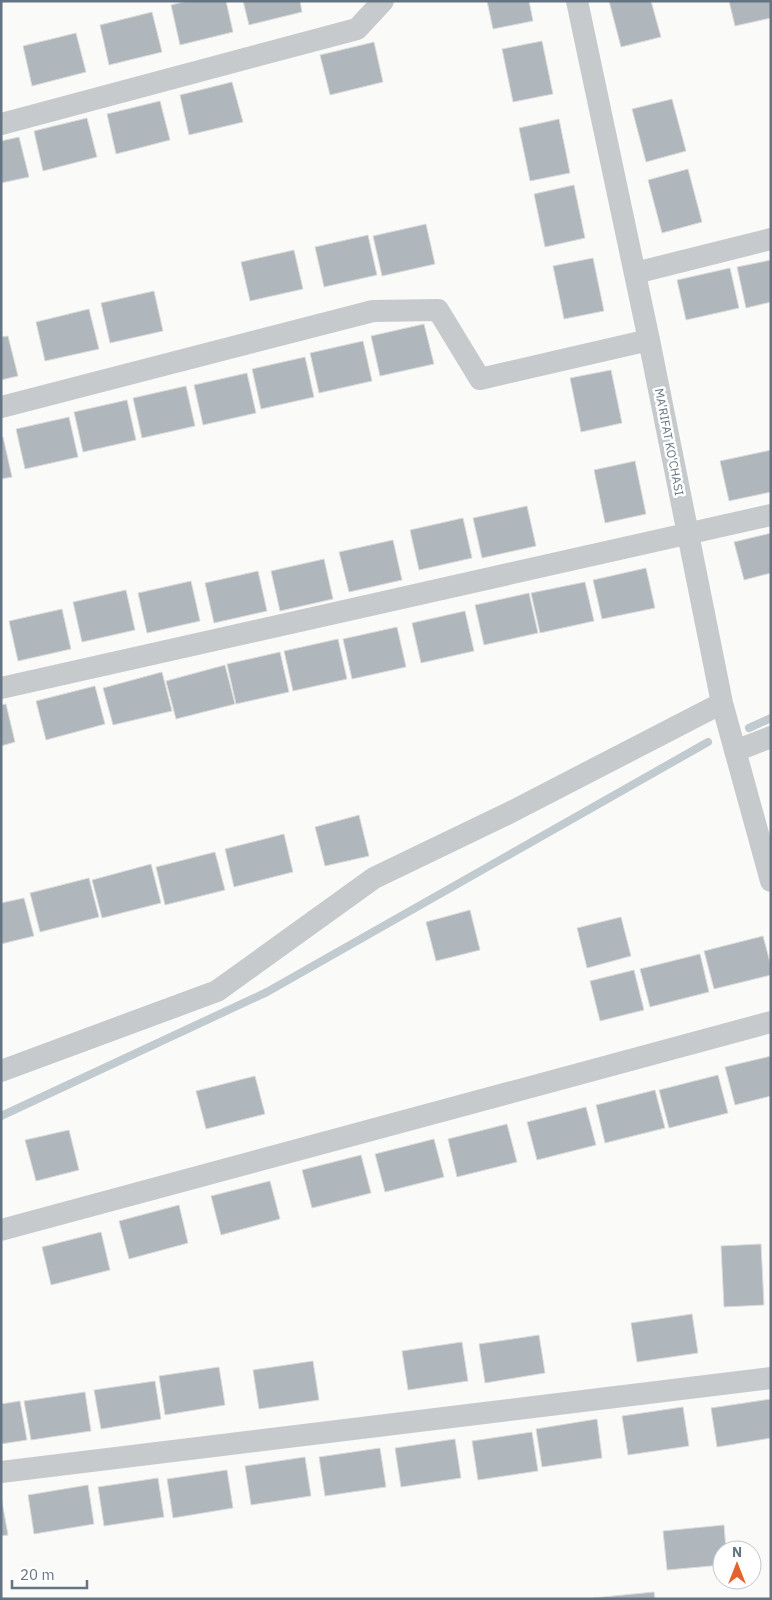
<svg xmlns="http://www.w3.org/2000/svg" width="772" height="1600" font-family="'IBM Plex Sans',sans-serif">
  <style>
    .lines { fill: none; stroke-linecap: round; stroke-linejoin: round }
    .stream { stroke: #c1cacf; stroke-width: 8 }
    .building { fill: #afb6bc; stroke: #dcdcda }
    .minor { stroke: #c6cacd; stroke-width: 22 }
    .labels { text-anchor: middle; stroke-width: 5; stroke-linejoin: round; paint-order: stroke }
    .street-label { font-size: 12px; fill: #657482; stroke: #fff }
  </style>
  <rect width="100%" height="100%" fill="#fafaf8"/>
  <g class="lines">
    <!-- stream -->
    <path class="stream" d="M749,728L771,718
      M1,1116L267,992L708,742"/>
  </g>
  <!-- building -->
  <path class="building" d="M187,1H226L233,32L180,45L171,5Z
    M243,1H300L302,12L249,25Z
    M487,1H529L533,21L493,29Z
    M609,1H651L661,37L621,47Z
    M729,1H771V18L735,26Z
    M152,12L162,52L109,65L100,25Z
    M76,33L86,72L32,86L23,46Z
    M542,41L553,94L513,102L502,49Z
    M374,42L383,82L330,95L320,55Z
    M232,82L243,122L189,135L180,95Z
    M672,99L686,151L646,162L632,109Z
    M160,101L170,140L116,154L107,114Z
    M87,118L97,157L43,171L34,131Z
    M559,119L570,173L530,181L519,128Z
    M19,137L29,177L1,183V141Z
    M688,169L702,222L662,233L648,180Z
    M574,185L585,238L545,247L534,194Z
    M426,224L435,264L382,276L373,236Z
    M368,235L377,275L324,287L315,247Z
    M294,250L303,289L250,301L241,262Z
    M593,258L604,311L564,319L553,266Z
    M771,260V302L746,308L737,267Z
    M730,268L739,308L686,320L677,280Z
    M154,291L163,331L110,343L101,303Z
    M89,309L99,349L45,361L36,322Z
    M424,324L434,364L380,376L371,336Z
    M8,336L18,376L1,380V337Z
    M363,341L372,381L319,393L310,353Z
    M305,357L314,397L261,409L252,369Z
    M611,370L622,423L581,432L570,378Z
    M247,373L256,413L203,425L194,385Z
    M186,386L195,426L142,438L133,398Z
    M127,400L136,440L83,452L74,412Z
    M69,417L78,457L25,469L16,429Z
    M1,437H3L12,477L1,479Z
    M771,450V492L729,501L720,461Z
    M635,461L646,514L605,523L594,470Z
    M527,506L536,546L482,558L473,518Z
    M463,518L472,558L419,570L410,530Z
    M771,533V573L744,580L734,542Z
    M393,540L402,580L349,592L339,552Z
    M324,559L333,599L280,611L271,571Z
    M646,568L655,608L602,619L593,580Z
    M258,571L267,611L214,623L205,583Z
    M191,581L200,621L147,633L138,593Z
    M585,582L594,621L540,633L531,593Z
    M126,590L135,630L82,642L73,602Z
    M529,593L538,633L484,645L475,605Z
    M62,609L71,649L18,661L9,621Z
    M465,611L474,651L421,663L412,623Z
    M397,627L406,667L352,679L343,639Z
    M338,639L347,679L293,691L284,651Z
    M280,652L289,692L236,704L227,664Z
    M225,665L235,704L176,719L166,681Z
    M162,672L172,711L113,725L103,688Z
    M95,686L105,724L46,740L36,701Z
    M6,704L15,742L1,746V705Z
    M359,815L369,856L325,866L315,827Z
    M284,834L293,872L234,887L225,849Z
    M215,852L225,890L165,905L156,867Z
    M151,864L161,903L102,918L92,880Z
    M89,878L99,917L40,932L30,893Z
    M24,898L34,936L1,944V903Z
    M470,910L480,950L436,961L426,922Z
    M621,917L631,956L587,968L577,928Z
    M763,936L771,966V975L714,989L704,951Z
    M700,954L709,992L650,1007L640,969Z
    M634,970L644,1010L600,1021L590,981Z
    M771,1056V1096L735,1105L725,1067Z
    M718,1075L728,1113L669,1128L659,1090Z
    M255,1076L265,1114L206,1129L196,1091Z
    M655,1090L665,1128L605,1143L596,1105Z
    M586,1107L596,1145L537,1160L527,1122Z
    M507,1124L517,1162L457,1177L448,1139Z
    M69,1130L79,1170L36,1181L25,1140Z
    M434,1139L444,1177L385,1192L375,1154Z
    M361,1155L371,1193L312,1208L302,1170Z
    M270,1181L280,1219L221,1235L211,1196Z
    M179,1205L188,1243L129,1259L119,1221Z
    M101,1232L110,1270L51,1285L42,1247Z
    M761,1244L764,1305L724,1307L721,1246Z
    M692,1314L698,1353L637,1362L631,1323Z
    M539,1335L545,1373L485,1383L479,1344Z
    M462,1342L468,1381L408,1390L402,1351Z
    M313,1361L319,1400L259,1409L253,1370Z
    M219,1367L225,1405L165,1415L159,1376Z
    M155,1381L161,1419L101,1429L94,1390Z
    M85,1392L91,1431L31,1440L24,1401Z
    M771,1399V1438L717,1447L711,1408Z
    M20,1401L27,1440L1,1444V1404Z
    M683,1407L689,1446L628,1455L622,1416Z
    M597,1419L602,1458L542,1467L536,1429Z
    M532,1432L538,1471L478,1480L472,1441Z
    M455,1439L461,1478L401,1487L395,1448Z
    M380,1448L386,1487L325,1496L319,1457Z
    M305,1457L311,1496L251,1505L245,1466Z
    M227,1470L233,1508L173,1518L167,1479Z
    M158,1478L164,1517L104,1526L98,1487Z
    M88,1485L94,1524L34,1534L28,1495Z
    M1,1496L8,1535L1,1536Z
    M724,1525L726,1550H722V1565L667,1570L663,1531Z
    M654,1592L655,1599H593V1598Z"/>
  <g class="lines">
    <!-- minor -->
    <path class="minor" d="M577,1L649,340L722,703L771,881
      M1,124L357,29L383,1
      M635,273L771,239
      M1,407L373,311L438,310L480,379L649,340
      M1,688L771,515
      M735,751L771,737
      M1,1071L217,991L374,878L509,813L722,703
      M1,1230L771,1022
      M1,1472L771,1378"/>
  </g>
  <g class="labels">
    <!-- street labels -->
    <g class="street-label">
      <text transform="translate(669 442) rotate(79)" y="4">MA'RIFAT KO'CHASI</text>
    </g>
  </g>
  <!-- border -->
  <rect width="772" height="1600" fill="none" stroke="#657482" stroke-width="5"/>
  <!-- north arrow -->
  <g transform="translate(737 1565)"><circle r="24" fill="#ffffff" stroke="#c1c7cd"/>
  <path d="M0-4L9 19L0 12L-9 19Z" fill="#e3632e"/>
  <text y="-8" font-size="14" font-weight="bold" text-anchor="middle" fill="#657482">N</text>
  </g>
  <!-- scale -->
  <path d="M12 1580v8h75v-8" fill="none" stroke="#657482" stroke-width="2.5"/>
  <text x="20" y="1580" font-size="15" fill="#657482" stroke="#ffffff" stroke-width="4" paint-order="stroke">20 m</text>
</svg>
